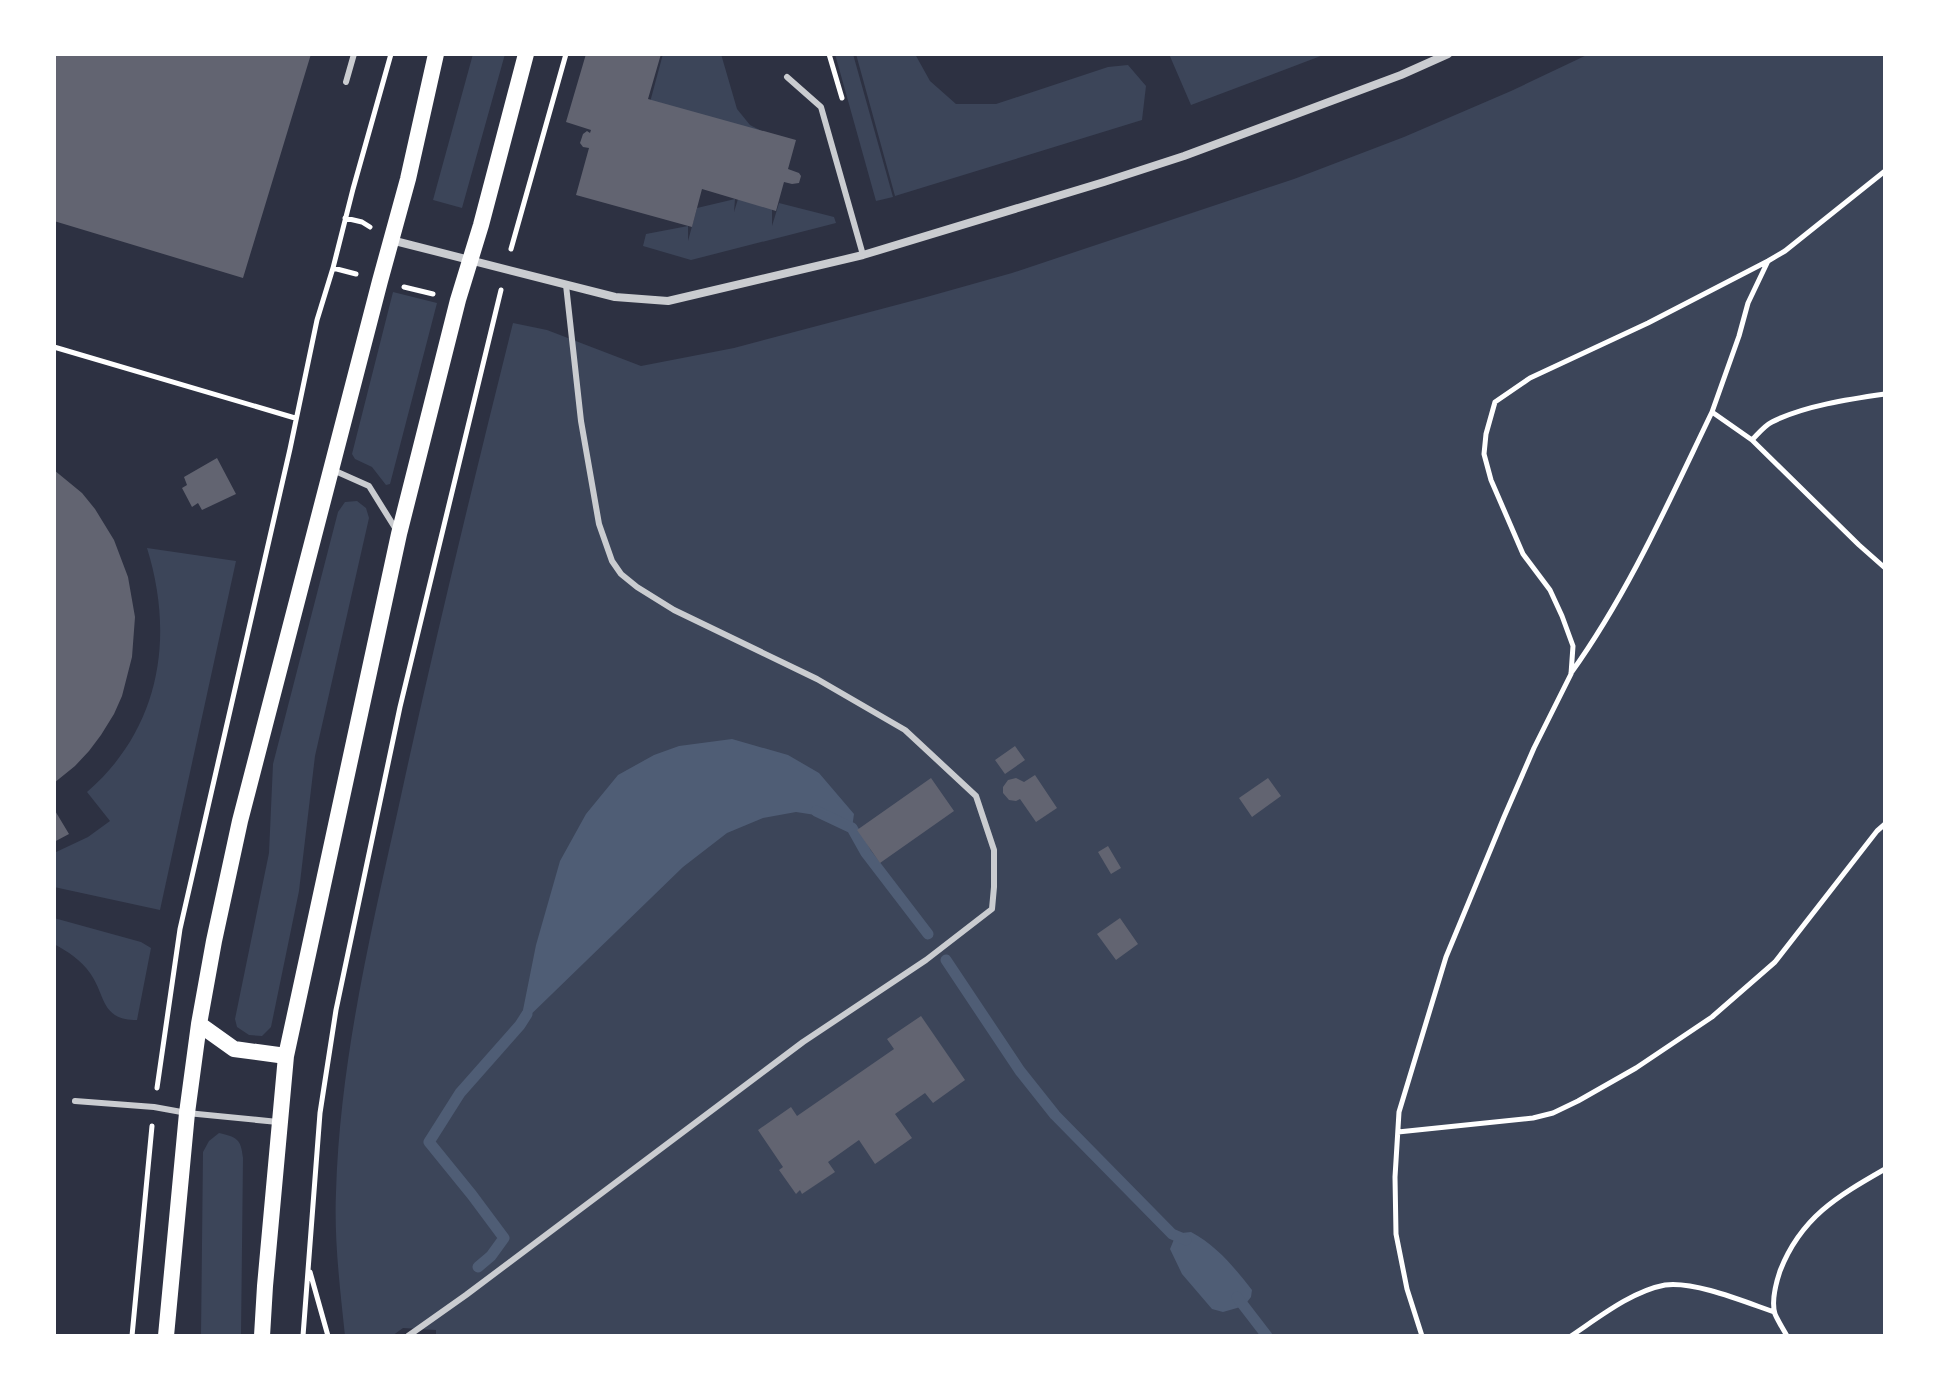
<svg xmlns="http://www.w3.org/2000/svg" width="1939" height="1390" font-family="Commissioner,sans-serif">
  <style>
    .green { fill: #3c4559 }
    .water { fill: #4f5d75 }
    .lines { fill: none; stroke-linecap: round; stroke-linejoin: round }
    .stream { stroke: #4f5d75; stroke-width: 11 }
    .building { fill: #626471 }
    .path { stroke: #fff; stroke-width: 5 }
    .service { stroke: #caccd0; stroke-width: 6 }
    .minor { stroke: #caccd0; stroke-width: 8 }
    .secondary { stroke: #fff; stroke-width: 16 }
  </style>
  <rect width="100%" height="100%" fill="#2d3142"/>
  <!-- green -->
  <path class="green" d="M473,54H505L462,208L433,200Z
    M663,54H721L737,109L750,125L775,138L646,117Z
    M835,54H853L893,197L876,201Z
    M856,54H915L930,81L956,104H996L1108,67L1128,65L1146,86L1142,120L895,196Z
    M1169,54H1326L1191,105Z
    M1589,54H1885V1336H436V1330L403,1328L392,1336H345C340,1288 334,1240 336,1192C340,1060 371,932 399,805C434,643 473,483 513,323L547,330L641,366L734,348L923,298L1012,273L1294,179L1404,137L1511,91Z
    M735,199L734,212L738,199L772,209V226L779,203L834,217L836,223L691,260L643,246L646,234L688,226V241L697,208Z
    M393,292L437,303L390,484L386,485L372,467L355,459L352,454Z
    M357,501L366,508L369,518L315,756L299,891L271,1027L262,1036L249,1035L237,1027L235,1019L269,853L273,764L338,512L345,502Z
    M147,548L236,561L160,910L54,887V853L88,837L110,821L87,792C160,729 175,638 147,548Z
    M54,918L141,942L151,948L137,1020C100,1020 106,995 90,973C81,960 67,951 54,944Z
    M219,1133C237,1137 241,1139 243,1158L241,1336H201L203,1152L209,1141Z"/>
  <!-- water -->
  <path class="water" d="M732,739L788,755L819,773L854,814L852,828L835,818L796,812L763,818L727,833L683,867L520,1025L536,945L560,861L586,814L618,775L654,755L679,746Z
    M1191,1232C1217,1246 1234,1267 1252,1290L1251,1297L1244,1306L1223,1312L1212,1309L1182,1274L1170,1249L1175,1237L1172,1234Z"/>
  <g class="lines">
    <!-- stream -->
    <path class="stream" d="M816,811L852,828L866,853L928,934
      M946,960L1020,1071L1055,1115L1172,1234L1186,1240
      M478,1267L491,1256L504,1238L472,1195L429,1142L460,1093L520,1025L527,1014
      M1237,1297L1267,1336"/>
  </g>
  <!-- building -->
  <path class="building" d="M54,54H311L243,278L54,221Z
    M586,54H661L648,99L796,140L788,169L799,173L801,176L799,183L792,184L784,182L776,211L702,189L692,227L576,195L589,148L583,147L580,143L583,134L587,131L590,133L591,130L566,122Z
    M217,458L236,494L202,510L198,503L192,507L182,488L187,485L184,477Z
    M54,470L82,493L95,509L114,540L128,577L135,617L132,657L122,696L114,714L101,735L89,751L75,766L54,783Z
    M1015,746L1025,760L1005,774L995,760Z
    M1035,775L1057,808L1036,822L1020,799L1016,801L1009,800L1003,793V787L1008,780L1016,778L1024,782Z
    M931,778L954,811L880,863L857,830Z
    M1268,778L1281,796L1252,817L1239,798Z
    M54,809L69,834L54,842Z
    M1108,846L1121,868L1111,874L1098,852Z
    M1120,918L1138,944L1116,960L1097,934Z
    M921,1016L965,1080L933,1103L925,1093L895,1114L912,1138L875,1164L859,1140L828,1162L835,1172L802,1194L800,1190L796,1194L779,1170L783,1167L758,1130L791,1107L797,1116L894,1049L887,1039Z"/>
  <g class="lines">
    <!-- path -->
    <path class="path" d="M829,54L842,98
      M345,218L362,222L370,227
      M511,249L566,54
      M1768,261L1748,303L1739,336L1712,412L1752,440L1859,545L1885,568
      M333,268L356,274
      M404,287L433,294
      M54,347L295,418
      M1752,440C1758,434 1764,426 1772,422C1803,406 1850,399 1885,394
      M1571,673C1629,592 1669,501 1712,412
      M157,1088L180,929L290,449L317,320L333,268L353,189L391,54
      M1398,1132L1533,1118L1553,1113L1578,1101L1636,1068L1712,1017L1775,962L1877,831L1885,824
      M310,1272L328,1336
      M132,1336L152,1126
      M303,1336L320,1113L336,1010L400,707L501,290
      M1422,1336L1407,1289L1396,1234L1395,1177L1399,1112L1446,957L1504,817L1534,748L1571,674L1573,646L1562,616L1550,590L1523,554L1491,480L1484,454L1486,434L1495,402L1530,378L1648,323L1768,261L1785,251L1885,171
      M1571,1336C1598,1318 1632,1291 1665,1285C1695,1281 1745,1302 1774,1312
      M1787,1336C1783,1329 1778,1321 1775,1314C1771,1301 1776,1283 1780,1271C1801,1217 1838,1196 1885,1169"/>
    <!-- service -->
    <path class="service" d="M787,77L821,107L863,255
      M346,82L354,54
      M333,470L369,486L397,531
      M75,1101L154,1107L187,1113L278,1122
      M408,1336L466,1295L803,1042L926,960L992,909L994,887V850L976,796L905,730L817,679L674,610L637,587L621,574L612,561L599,524L581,421L566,285"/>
    <!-- minor -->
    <path class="minor" d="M391,240L615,297L668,301L863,255L1104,182L1184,156L1326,103L1401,75L1448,54"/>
    <!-- secondary -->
    <path class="secondary" d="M199,1024L234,1049L286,1056
      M166,1336L187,1113L199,1024L214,941L240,821L380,281L408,179L436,54
      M262,1336L265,1286L286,1056L399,534L458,300L481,225L526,54"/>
  </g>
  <!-- border -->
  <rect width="1939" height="1390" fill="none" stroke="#ffffff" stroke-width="112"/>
</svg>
